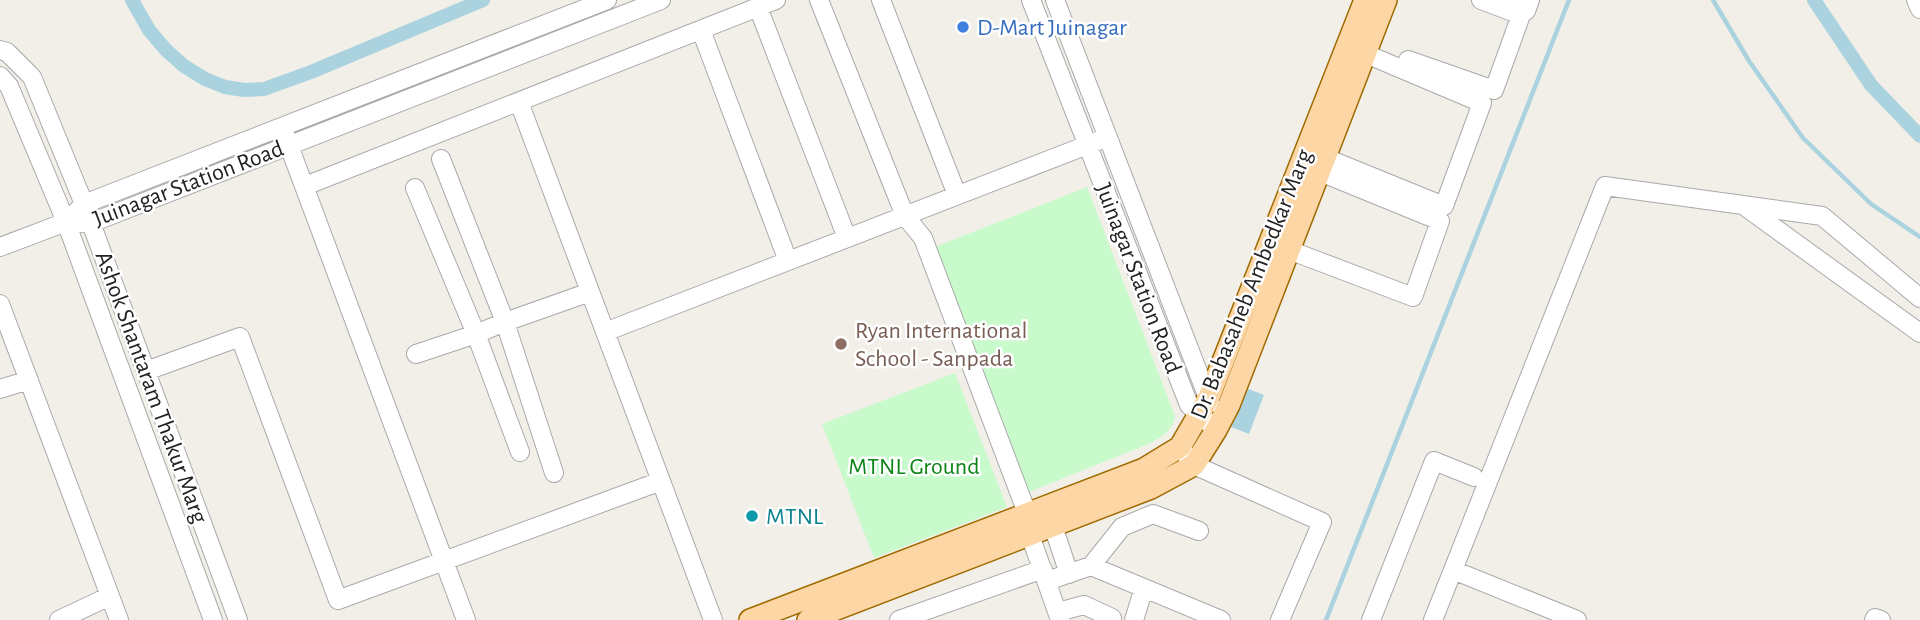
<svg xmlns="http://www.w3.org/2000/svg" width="1920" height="620" font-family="'Alegreya Sans',sans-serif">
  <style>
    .park { fill: #c8facc }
    .water { fill: #aad3df }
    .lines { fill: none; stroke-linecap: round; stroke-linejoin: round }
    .stream { stroke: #aad3df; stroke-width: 4.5 }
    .canal { stroke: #aad3df; stroke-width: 14 }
    .minor-casing { stroke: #a9a9a9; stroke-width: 20 }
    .major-casing { stroke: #a06b00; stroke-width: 24 }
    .minor { stroke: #fff; stroke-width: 18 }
    .major { stroke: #fcd6a4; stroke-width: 21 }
    .shop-dot { fill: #3f7fe0; stroke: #fff; stroke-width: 2.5 }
    .education-dot { fill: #8d6e63; stroke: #fff; stroke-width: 2.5 }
    .culture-dot { fill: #0f9aa8; stroke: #fff; stroke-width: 2.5 }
    .labels { text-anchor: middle; stroke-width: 5; stroke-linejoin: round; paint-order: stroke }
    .shop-label { font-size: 24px; fill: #366cbe; stroke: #fff; text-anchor: start }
    .street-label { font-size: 24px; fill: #222; stroke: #fff }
    .education-label { font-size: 24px; fill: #785e54; stroke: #fff; text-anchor: start }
    .park-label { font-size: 24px; fill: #0c8416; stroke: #fff }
    .culture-label { font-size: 24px; fill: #0d838f; stroke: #fff; text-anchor: start }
  </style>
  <rect width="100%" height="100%" fill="#f2efe9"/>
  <!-- park -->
  <path class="park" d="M1087,187L1175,416C1173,430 1163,436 1151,443L1029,492L932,248Z
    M955,373L1007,507L874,558L822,424Z"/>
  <!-- water -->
  <path class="water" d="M1246,388L1264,395L1249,434L1231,427Z"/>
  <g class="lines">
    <!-- stream -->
    <path class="stream" d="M1713,0L1749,61L1803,138L1871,204L1920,237
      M1326,620L1569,0"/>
    <!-- canal -->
    <path class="canal" d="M132,0L149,30L166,50L184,66L205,79L225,87L244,90L264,89L311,72L483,0
      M1814,0L1871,85L1920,136"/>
    <!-- minor casing -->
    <g class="minor-casing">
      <path id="minor" d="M819,0L905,216L923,238L1027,513
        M881,0L957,195
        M1031,0L1189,405L1209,423
        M1055,0L1210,403
        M1916,0L1920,9
        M1509,4L1526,11L1530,0
        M758,7L847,238
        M701,30L788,261
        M0,50L7,52L32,77L84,204L238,620
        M1408,60L1494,90L1521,15L1481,0
        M0,76L9,86L66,222L213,620
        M519,102L713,620
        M285,135L466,620
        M1326,158L1444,206L1482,103L1366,54
        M305,186L776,0
        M415,188L476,334L520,452
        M1747,208L1920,333
        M76,212L84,204L607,0
        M0,247L66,222L91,223L661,0
        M1289,250L1413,297L1440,221L1320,172
        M0,304L119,620
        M605,332L1108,137
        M416,354L476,334L505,322L441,159
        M146,371L240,337L338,600L661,481
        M0,389L29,380
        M1180,447L1194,465L1322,522L1280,620
        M554,473L505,322L590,292
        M1053,526L1069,574
        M1030,535L1060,620
        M1091,566L1122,527L1153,514L1199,531
        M1453,570L1605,186L1822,216L1920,298
        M1047,581L1091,566L1221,620
        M1058,612L1084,605L1112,618
        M59,620L110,596
        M899,620L1043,569
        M1134,620L1144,588
        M1371,620L1434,461L1474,477
        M1433,620L1453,570L1577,620
        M1874,620L1875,618L1881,620"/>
    </g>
    <!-- major casing -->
    <g class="major-casing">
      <path id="major" d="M750,620L1144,469L1180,447L1209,397L1365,0
        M808,620L1151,488L1194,465L1216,430L1229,405L1386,0"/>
    </g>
    <!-- minor -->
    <use href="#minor" class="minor"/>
    <!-- major -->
    <use href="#major" class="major"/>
  </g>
  <!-- markers -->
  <circle class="shop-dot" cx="963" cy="27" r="7"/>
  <circle class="education-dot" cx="841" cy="344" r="7"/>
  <circle class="culture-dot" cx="752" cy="516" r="7"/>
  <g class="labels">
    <!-- shop labels -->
    <g class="shop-label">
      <text x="977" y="35">D-Mart Juinagar</text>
    </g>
    <!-- street labels -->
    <g class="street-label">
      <text transform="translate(188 183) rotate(-21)" y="8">Juinagar Station Road</text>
      <text transform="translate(1139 278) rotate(69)" y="8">Juinagar Station Road</text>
      <text transform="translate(1251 284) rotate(-68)" y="8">Dr. Babasaheb Ambedkar Marg</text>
      <text transform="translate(152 387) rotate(70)" y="8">Ashok Shantaram Thakur Marg</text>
    </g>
    <!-- education labels -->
    <g class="education-label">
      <text x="855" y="338">Ryan International<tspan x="855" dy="28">School - Sanpada</tspan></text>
    </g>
    <!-- park labels -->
    <g class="park-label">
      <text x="914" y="474">MTNL Ground</text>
    </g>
    <!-- culture labels -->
    <g class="culture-label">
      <text x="766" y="524">MTNL</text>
    </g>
  </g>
</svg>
